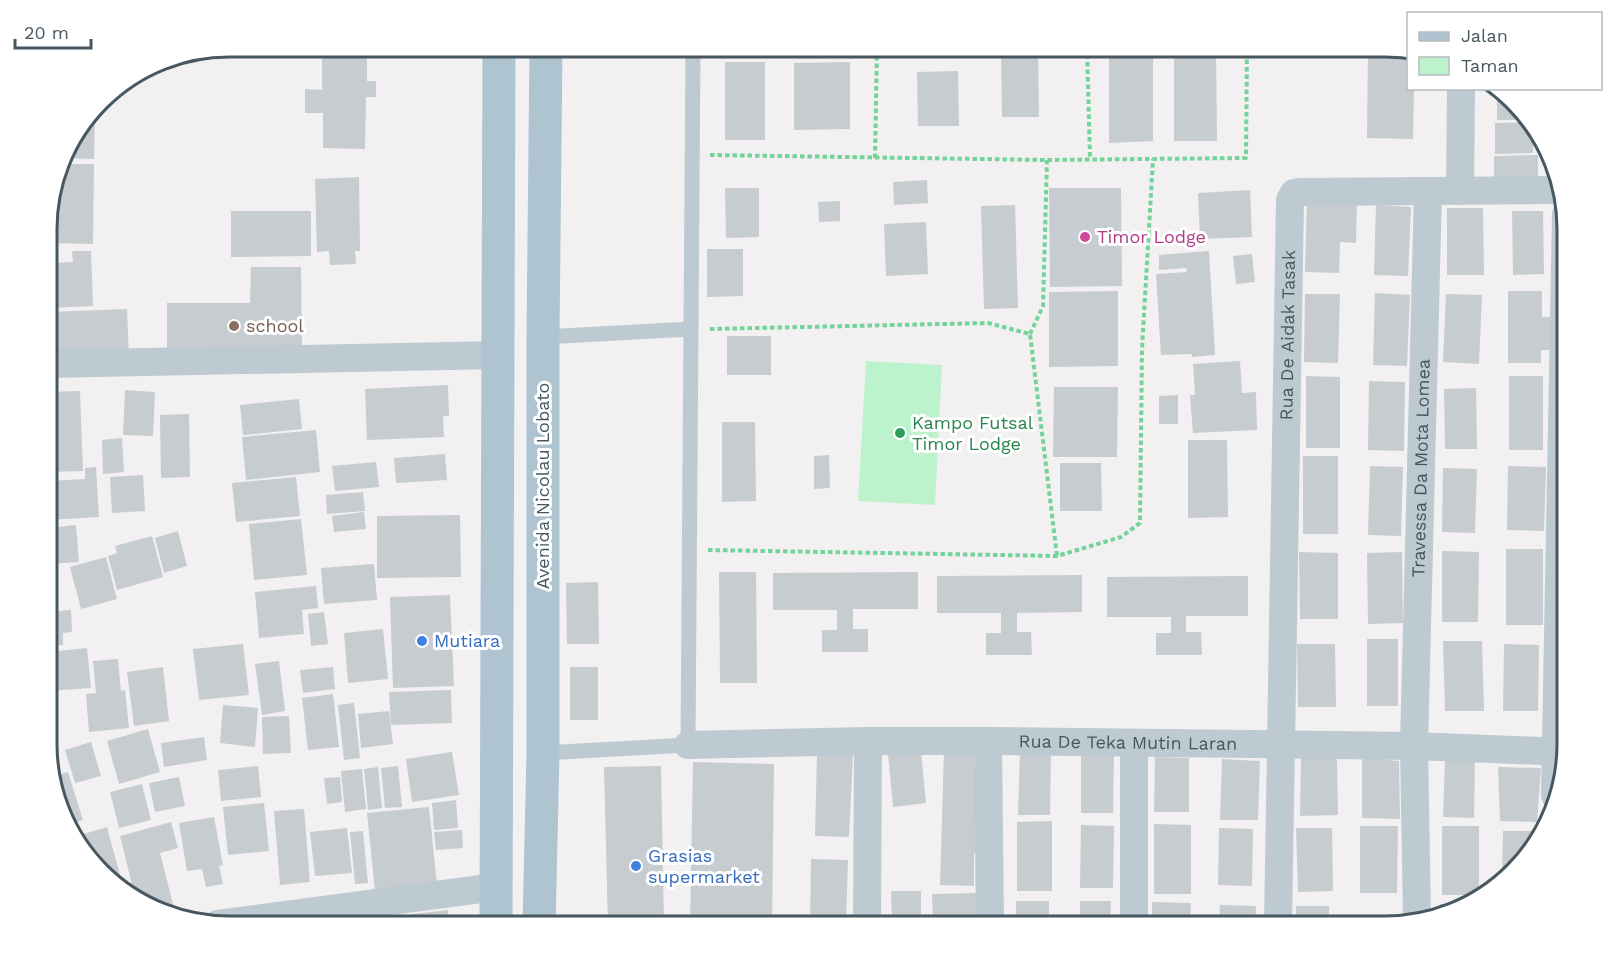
<svg xmlns="http://www.w3.org/2000/svg" width="1614" height="973" font-family="'Work Sans',sans-serif">
  <style>
    .green { fill: #bdf3cc }
    .building { fill: #c7ccd0 }
    .lines { fill: none; stroke-linecap: round; stroke-linejoin: round }
    .path { stroke: #72d499; stroke-width: 4; stroke-dasharray: 4.5 3; stroke-linecap: butt }
    .service { stroke: #bdcad1; stroke-width: 15 }
    .minor { stroke: #bdcad1; stroke-width: 28 }
    .primary { stroke: #aec4d1; stroke-width: 33 }
    .hotel-dot { fill: #d1479c; stroke: #fff; stroke-width: 2 }
    .education-dot { fill: #8d6e63; stroke: #fff; stroke-width: 2 }
    .leisure-dot { fill: #2e9e5b; stroke: #fff; stroke-width: 2 }
    .shop-dot { fill: #3f7fe0; stroke: #fff; stroke-width: 2 }
    .labels { text-anchor: middle; stroke-width: 6; stroke-linejoin: round; paint-order: stroke }
    .hotel-label { font-size: 18px; fill: #b23c85; stroke: #fff; text-anchor: start }
    .education-label { font-size: 18px; fill: #785e54; stroke: #fff; text-anchor: start }
    .street-label { font-size: 18px; fill: #475760; stroke: #fff }
    .leisure-label { font-size: 18px; fill: #27864d; stroke: #fff; text-anchor: start }
    .shop-label { font-size: 18px; fill: #366cbe; stroke: #fff; text-anchor: start }
    .rim { fill: none; stroke: #475760; stroke-width: 3 }
  </style>
  <rect width="100%" height="100%" fill="#f3f0f1"/>
  <!-- green -->
  <path class="green" d="M866,361L942,365L935,505L858,501Z"/>
  <!-- building -->
  <path class="building" d="M229,46L257,47V50L207,52V51Z
    M322,47H367V81H376V97H366L365,149L323,148V113H305V89L322,90Z
    M798,47H850V54H798Z
    M1001,47H1038L1039,117H1002Z
    M1109,47H1153V141L1109,143Z
    M1174,47H1216L1217,141H1174Z
    M1368,47H1386L1408,53V88H1414L1413,139L1367,138Z
    M725,62H765V140H725Z
    M850,62V129L794,130V63Z
    M958,71L959,126H918L917,72Z
    M1497,90L1501,94L1529,120H1497Z
    M95,110L94,159L62,158L65,148Z
    M1531,122L1533,124V153L1495,154V123Z
    M1543,144L1547,158L1549,163H1543Z
    M1538,155V184L1494,185V156Z
    M61,164H94L93,244L49,243L50,200Z
    M359,177L360,251H355L356,264L330,265L329,251L317,252L315,179Z
    M927,180L928,203L894,205L893,182Z
    M725,188H759V237L726,238Z
    M1049,188H1121L1122,286L1050,287Z
    M1250,190L1252,237L1200,239L1198,193Z
    M1307,199L1357,201L1356,243L1340,242L1339,273L1305,272Z
    M840,201V221L819,222L818,202Z
    M1015,205L1018,308L984,309L981,206Z
    M1376,205L1411,207L1408,276L1374,275Z
    M1447,208H1483L1484,275H1447Z
    M231,211H311V256L231,257Z
    M1512,211H1543L1544,274L1513,275Z
    M926,222L928,274L886,276L884,224Z
    M707,249H743V296L707,297Z
    M72,251H91L93,306L48,308V263L73,262Z
    M1209,251L1215,355L1192,357V354L1161,355L1156,274L1187,272L1186,268L1159,270V255Z
    M1252,254L1255,282L1236,284L1233,256Z
    M251,267H301L302,348H167V303H250Z
    M1118,291V366L1049,367V292Z
    M1508,291H1542V317H1562L1561,350H1541V363H1508Z
    M1375,293L1410,295L1407,366L1373,365Z
    M1305,294H1340L1338,363L1304,362Z
    M1446,294L1482,295L1479,364L1443,362Z
    M127,309L129,357L48,360V312Z
    M727,336H771V375H727Z
    M1240,361L1242,393L1256,392L1257,430L1193,433L1190,395H1195L1193,364Z
    M1306,376L1340,377V448H1306Z
    M1509,376H1543V450H1509Z
    M1369,381L1405,382L1404,451L1368,450Z
    M448,385L449,416H443L444,437L367,440L365,389Z
    M1054,387H1118L1117,457H1053Z
    M1476,388L1477,449H1445L1444,389Z
    M125,390L155,392L153,436L123,435Z
    M80,391L83,471L48,472V392Z
    M1178,395V424H1159V396Z
    M299,399L302,429L243,435L240,405Z
    M189,414L190,477L161,478L160,415Z
    M722,422H755L756,501L722,502Z
    M316,430L320,472L246,480L242,437Z
    M122,438L124,472L103,474L102,440Z
    M1188,440H1227L1228,517L1188,518Z
    M445,454L447,480L396,483L394,458Z
    M829,455L830,488L814,489V456Z
    M1303,456H1338V534H1303Z
    M376,462L379,487L335,491L332,466Z
    M1060,463H1101L1102,511H1060Z
    M1370,466L1403,467L1401,536L1368,535Z
    M1508,466L1546,467L1544,531L1507,530Z
    M96,467L99,517L48,520V481L85,479V468Z
    M1443,468L1477,469L1475,533L1442,532Z
    M143,475L145,511L112,513L110,477Z
    M296,477L300,516L236,522L232,483Z
    M363,492L365,511L327,514L326,495Z
    M364,512L366,529L334,532L332,516Z
    M460,515L461,577L377,578V516Z
    M301,519L307,575L254,580L249,524Z
    M76,525L79,562L48,564V528Z
    M178,531L187,566L164,573L155,538Z
    M152,536L163,577L117,590L108,556L117,553L115,546Z
    M1506,549H1543V625H1506Z
    M1442,551L1479,552L1478,622H1442Z
    M1299,552L1338,553V619H1300Z
    M1402,552L1403,623L1368,624L1367,553Z
    M106,557L117,599L81,609L70,567Z
    M374,564L377,600L324,604L321,568Z
    M719,572H756L757,683H720Z
    M918,572V609H853V629H868V652H822V630H837V610H773V573Z
    M1082,575V612L1017,613V632H1031L1032,655H986V633H1001V613H937V576Z
    M1248,576V616H1186V632H1201L1202,655H1156V633H1171V617H1107V577Z
    M598,582L599,644H567L566,583Z
    M316,586L318,608L302,610L304,634L259,638L255,592Z
    M450,595L454,686L393,688L390,597Z
    M71,610L72,632L63,633V645L48,646V612Z
    M324,612L328,644L311,646L308,614Z
    M383,629L388,679L348,683L344,633Z
    M1367,639H1398V706H1367Z
    M1443,641H1482L1484,711H1445Z
    M243,644L249,695L199,700L193,649Z
    M1297,644H1335L1336,707H1298Z
    M1504,644L1539,645L1538,711H1503Z
    M87,648L91,688L48,691V652Z
    M118,659L121,691L125,690L129,728L89,732L86,694L96,693L93,661Z
    M279,661L285,711L262,715L255,664Z
    M163,667L169,721L134,726L127,672Z
    M333,667L335,689L303,693L300,670Z
    M570,667H598V720H570Z
    M451,690L452,723L391,725L389,692Z
    M333,694L339,747L308,750L302,698Z
    M354,703L360,758L344,760L338,705Z
    M223,705L258,708L255,747L220,743Z
    M389,711L393,744L361,748L358,714Z
    M289,716L291,753L263,754L262,717Z
    M148,729L160,772L119,784L107,741Z
    M204,737L207,760L164,767L161,743Z
    M91,742L101,776L75,783L65,750Z
    M974,750V767H983L982,853H974V886L940,885L944,751Z
    M1081,750L1114,752L1113,813H1081Z
    M921,751L926,803L893,807L888,754Z
    M452,752L459,795L412,802L406,759Z
    M1020,752H1051L1050,815H1018Z
    M817,755H853L849,837L815,836Z
    M1301,756L1337,758L1338,815L1300,816Z
    M1155,757L1189,758V812H1154Z
    M1362,757L1399,761L1400,819L1362,818Z
    M1222,759L1260,761L1258,820H1220Z
    M1475,759L1474,818L1443,817L1445,761Z
    M693,762L774,764L772,926H690Z
    M258,766L261,797L221,801L218,770Z
    M398,766L402,807L385,808L381,768Z
    M661,766L664,926H608L604,767Z
    M378,767L382,808L368,810L364,769Z
    M1498,767L1541,768L1537,822L1500,821Z
    M362,769L366,809L345,812L341,771Z
    M68,772L83,820L69,825L51,777Z
    M179,777L185,806L155,812L149,783Z
    M340,777L342,802L327,804L324,778Z
    M142,784L151,820L119,828L110,792Z
    M456,800L458,828L434,830L432,803Z
    M264,803L269,851L228,855L223,807Z
    M429,807L437,885L375,891L367,813Z
    M304,809L310,882L280,885L274,811Z
    M214,817L223,865L219,866L223,884L206,887L202,869L187,871L179,823Z
    M1052,821V891H1017V822Z
    M171,822L178,848L160,853L174,908L166,910L136,901L120,836Z
    M1154,824L1191,825V894H1154Z
    M1081,825L1114,826L1113,888H1080Z
    M1360,826H1398L1397,893H1360Z
    M1442,826H1479V895H1442Z
    M107,827L124,890L77,845L74,837Z
    M347,828L352,873L315,876L310,832Z
    M1219,828L1253,829L1252,886L1218,885Z
    M1296,828H1332L1333,891L1298,892Z
    M462,830L463,848L436,850L434,832Z
    M363,831L368,883L355,884L350,832Z
    M1503,831H1537L1536,842L1502,877Z
    M811,859L848,860L846,926H810Z
    M891,891H921V926H892Z
    M981,893L982,926H933L932,894Z
    M1016,901H1049V926H1016Z
    M1080,901H1111L1110,926H1080Z
    M1152,902L1191,903L1190,926H1152Z
    M1440,904H1469L1440,913Z
    M1220,905L1256,906L1255,926H1219Z
    M1296,906H1329V926H1296Z
    M448,910L449,926H413L412,914Z
    M371,916L372,926H311L310,922Z"/>
  <g class="lines">
    <!-- path -->
    <path class="path" d="M1087,47L1090,158
      M710,155L1047,160L1246,158L1247,47
      M875,158L877,47
      M710,329L988,323L1030,334L1057,556
      M1030,334L1043,306L1047,160
      M708,550L1057,556L1121,537L1140,523L1142,349L1153,159"/>
    <!-- service -->
    <path class="service" d="M543,337L691,329
      M543,753L688,745L693,47"/>
    <!-- minor -->
    <g class="minor">
      <path d="M1460,191L1461,88"/>
      <path d="M48,364L499,355"/>
      <path d="M988,741L990,926"/>
      <path id="s1" d="M688,745L868,741H988L1414,746L1567,752"/>
      <path d="M1555,795L1566,214"/>
      <path id="s2" d="M1417,920L1414,746L1428,191"/>
      <path d="M218,924L496,887"/>
      <path d="M867,926L868,741"/>
      <path d="M1134,926V743"/>
      <path id="s3" d="M1278,926L1290,200L1294,193L1300,192L1558,190"/>
    </g>
    <!-- primary -->
    <path class="primary" d="M496,926L499,47
      M539,926L543,753V337L546,47"/>
  </g>
  <!-- markers -->
  <circle class="hotel-dot" cx="1085" cy="237" r="6"/>
  <circle class="education-dot" cx="234" cy="326" r="6"/>
  <circle class="leisure-dot" cx="900" cy="433" r="6"/>
  <g class="shop-dot">
    <circle cx="422" cy="641" r="6"/>
    <circle cx="636" cy="866" r="6"/>
  </g>
  <g class="labels">
    <!-- hotel labels -->
    <g class="hotel-label">
      <text x="1097" y="243">Timor Lodge</text>
    </g>
    <!-- education labels -->
    <g class="education-label">
      <text x="246" y="332">school</text>
    </g>
    <!-- street labels -->
    <g class="street-label">
      <text dy="6" stroke="none"><textPath href="#s3" startOffset="591">Rua De Aidak Tasak</textPath></text>
      <text dy="6" stroke="none"><textPath href="#s2" startOffset="452">Travessa Da Mota Lomea</textPath></text>
      <text transform="translate(543 486) rotate(-90)" y="6">Avenida Nicolau Lobato</text>
      <text dy="6" stroke="none"><textPath href="#s1" startOffset="440">Rua De Teka Mutin Laran</textPath></text>
    </g>
    <!-- leisure labels -->
    <g class="leisure-label">
      <text x="912" y="429">Kampo Futsal<tspan x="912" dy="21">Timor Lodge</tspan></text>
    </g>
    <!-- shop labels -->
    <g class="shop-label">
      <text x="434" y="647">Mutiara</text>
      <text x="648" y="862">Grasias<tspan x="648" dy="21">supermarket</tspan></text>
    </g>
  </g>
  <!-- crop -->
  <path d="M0 0H1614V973H0ZM229 57H1385A172 172 0 0 1 1557 229V744A172 172 0 0 1 1385 916H229A172 172 0 0 1 57 744V229A172 172 0 0 1 229 57Z" fill="#fff" fill-rule="evenodd"/>
  <path class="rim" d="M229 57H1385A172 172 0 0 1 1557 229V744A172 172 0 0 1 1385 916H229A172 172 0 0 1 57 744V229A172 172 0 0 1 229 57Z"/>
  <!-- legend -->
  <rect x="1407" y="12" width="195" height="78" fill="#ffffff" stroke="#b5bcbf" stroke-width="1.5"/>
  <rect x="1419" y="32" width="30" height="9" fill="#aec4d1" stroke="#b5bcbf" stroke-width="1.5"/>
  <text x="1461" y="42" font-size="18" fill="#475760">Jalan</text>
  <rect x="1419" y="57" width="30" height="18" fill="#bdf3cc" stroke="#b5bcbf" stroke-width="1.5"/>
  <text x="1461" y="72" font-size="18" fill="#475760">Taman</text>
  <!-- scale -->
  <path d="M15 39v9h76v-9" fill="none" stroke="#475760" stroke-width="3"/>
  <text x="24" y="39" font-size="18" fill="#475760" stroke="#ffffff" stroke-width="4.5" paint-order="stroke">20 m</text>
</svg>
